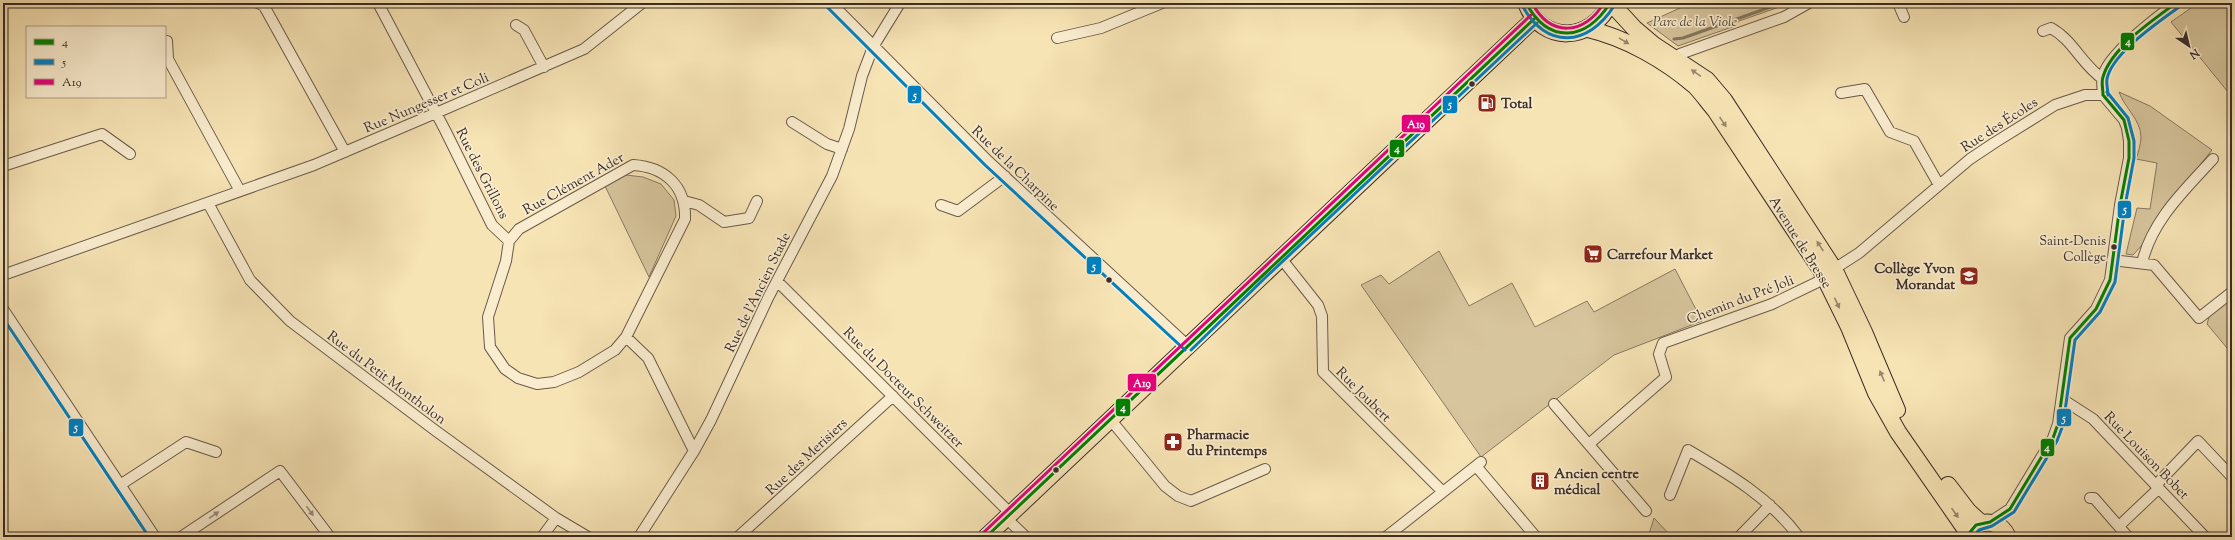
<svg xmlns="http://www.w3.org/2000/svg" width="2235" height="540" font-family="'Sorts Mill Goudy',serif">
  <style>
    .green { fill: #d7c59d; stroke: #887962 }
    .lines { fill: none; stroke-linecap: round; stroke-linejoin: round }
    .stream { stroke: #857660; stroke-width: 3 }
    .minor-casing { stroke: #695b4b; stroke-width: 12 }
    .primary-casing { stroke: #3a2d28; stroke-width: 18 }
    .minor { stroke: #faedcf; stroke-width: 10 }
    .primary { stroke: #f7e4b5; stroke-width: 16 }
    .bus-1-casing { stroke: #faedcf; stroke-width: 6 }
    .bus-2-casing { stroke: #faedcf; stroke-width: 6 }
    .bus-3-casing { stroke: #faedcf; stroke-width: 6 }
    .bus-1 { stroke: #008000; stroke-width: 3 }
    .bus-2 { stroke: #0080c0; stroke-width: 3 }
    .bus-3 { stroke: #e5007d; stroke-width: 3 }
    .oneway { fill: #98886e }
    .oneway2 { fill: #9a8d7c }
    .bus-dot { fill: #3a2d28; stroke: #faedcf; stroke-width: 1.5 }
    .labels { text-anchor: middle; stroke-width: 3.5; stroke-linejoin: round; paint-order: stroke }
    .bus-label { font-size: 13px; fill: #3a2d28; stroke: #faedcf; text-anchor: end }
    .park-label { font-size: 14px; font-style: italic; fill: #594b3f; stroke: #faedcf }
    .street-label { font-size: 14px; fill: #3a2d28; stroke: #faedcf }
    .poi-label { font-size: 14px; font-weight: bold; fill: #3a2d28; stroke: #faedcf; text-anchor: start }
    .line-badge { stroke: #faedcf; stroke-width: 1.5 }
    .badge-label { font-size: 11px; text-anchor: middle; font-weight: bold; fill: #fff }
  </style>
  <rect width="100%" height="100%" fill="#f7e4b5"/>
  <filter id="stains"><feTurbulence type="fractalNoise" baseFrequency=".005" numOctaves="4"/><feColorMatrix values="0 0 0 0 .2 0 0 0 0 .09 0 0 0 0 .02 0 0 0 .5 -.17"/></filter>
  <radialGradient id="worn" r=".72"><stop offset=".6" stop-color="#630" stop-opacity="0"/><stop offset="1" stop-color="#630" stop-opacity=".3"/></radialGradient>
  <!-- green -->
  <path class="green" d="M1691,3H1791L1739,21L1735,26L1678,46L1647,23Z
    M2198,3H2232V97L2171,22Z
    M2119,92L2150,106L2212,150L2163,211L2143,244L2133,255L2126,254L2137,208L2150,209L2157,163L2136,159C2138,153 2141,144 2141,137C2141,120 2124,107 2119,92Z
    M626,175L643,177L661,184L674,200L676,216L649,277L605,186Z
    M1439,251L1469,306L1512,283L1535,327L1587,301L1594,312L1675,269L1702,321L1614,355L1481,457L1361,285L1381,275L1389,284Z
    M2232,297V354L2207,324L2210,314Z
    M1654,518L1672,537H1648Z"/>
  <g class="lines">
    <!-- stream -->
    <path class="stream" d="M1674,39L1683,38L1782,3"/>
    <!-- minor casing -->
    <g class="minor-casing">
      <path id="minor" d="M258,3L264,6L345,152
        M378,3L445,130L492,225L509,241L506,261L488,317L490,347L505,369L518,378L537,384L554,382L579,372L615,350L626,337L648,358L694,451
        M831,3L988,161L1188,346
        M1898,3L1904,17
        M516,25L524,30L544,67
        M2043,31L2051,28C2073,40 2082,65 2103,79
        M1057,38L1101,28L1162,3
        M167,41L168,59L240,191
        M1673,63L1680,54L1784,17L1809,3
        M1841,93L1865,89L1890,132L1914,141L1939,185
        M2103,95C2103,89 2101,82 2103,76C2108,54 2157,17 2176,3
        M792,122L827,144L842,149
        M3,166L102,134L130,154
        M684,201L699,205L724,222L749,218L757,201
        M208,203L250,280L290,321L436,431L556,518L588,537
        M941,205L958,211L1005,176
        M509,241L519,229L633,165C665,167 686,186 685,219L626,337
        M1280,257L1318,305L1322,316L1323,372L1442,491
        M2112,260L2154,265L2199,318L2232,292
        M2142,263C2152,220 2185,190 2213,159
        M3,275L314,165L436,113L584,49L642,3
        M777,281L1010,513
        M3,309L155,537
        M2062,399L2093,419L2205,537
        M1554,404L1646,511
        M1110,419L1165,486L1178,496L1191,501L1265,469
        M1589,444L1666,377L1659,354L1663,343L1772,304L1826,278L1834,269L1859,253L1970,159L1994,143L2055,105L2085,95H2103
        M1476,466L1536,537
        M120,485L186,442L216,452
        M2156,485L2198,441L2232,477
        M1670,495L1688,450C1729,474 1770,498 1799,537
        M2090,498H2094L2128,537
        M1006,518L1026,537
        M1990,522L2010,509L2053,438L2058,424L2070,338L2096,309L2110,280L2120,205L2129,158V141L2127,128L2124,120L2103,95
        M2119,526L2159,488
        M181,537L280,471L330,537
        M542,537L556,518
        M639,537L694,451L711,420L768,298L832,176L849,129L862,76L873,47L900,3
        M738,537L893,396
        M1386,537L1481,462
        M1739,537L1770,505"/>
    </g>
    <!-- primary casing -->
    <g class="primary-casing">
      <path id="primary" d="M1526,3C1542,45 1592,42 1610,3
        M1611,3L1634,28L1654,45L1707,80L1724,100L1834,269L1864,332L1897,410
        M1588,29C1626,38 1665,60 1695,86C1702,93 1708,102 1715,110L1821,270L1849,327L1876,393L1898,432L1968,533
        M1948,485L1968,511L1981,523
        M1972,528C1985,518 2001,522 2008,537
        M986,537L1534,19"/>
    </g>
    <!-- minor -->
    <use href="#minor" class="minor"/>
    <!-- primary -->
    <use href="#primary" class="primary"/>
    <!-- bus-1 casing -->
    <g class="bus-1-casing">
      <path id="bus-1" d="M1526,3C1549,45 1586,41 1610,3
        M2103,95C2103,89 2101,82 2103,77C2111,48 2153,20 2176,3
        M986,537L1534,19
        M1966,537L1976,525L1990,522L2010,509L2053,438L2058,424L2070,338L2096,309L2110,280L2120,205L2129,158V141L2124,120L2103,95"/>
    </g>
    <!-- bus-2 casing -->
    <g class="bus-2-casing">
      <path id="bus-2" d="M1522,5C1546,50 1588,47 1614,6
        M827,7L985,165L1185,350
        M2108,95C2108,90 2106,84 2107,79C2112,53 2159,22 2179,7
        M3,318L149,537
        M1191,350L1267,276L1537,23
        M1973,537L1979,530L1992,526L2014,512L2057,441L2063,425L2075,340L2100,312L2115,282L2125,206L2134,158V141L2128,118L2107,92"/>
    </g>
    <!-- bus-3 casing -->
    <g class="bus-3-casing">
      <path id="bus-3" d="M1532,3C1551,38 1584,35 1604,3
        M983,533L1531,15"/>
    </g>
    <!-- bus-1 -->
    <use href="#bus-1" class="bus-1"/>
    <!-- bus-2 -->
    <use href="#bus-2" class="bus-2"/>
    <!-- bus-3 -->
    <use href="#bus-3" class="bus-3"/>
  </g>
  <!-- one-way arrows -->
  <defs><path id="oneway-solid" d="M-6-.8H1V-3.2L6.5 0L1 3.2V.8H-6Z"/></defs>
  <g class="oneway">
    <use href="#oneway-solid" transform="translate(1624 41) rotate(31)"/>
    <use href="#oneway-solid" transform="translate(1696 73) rotate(-145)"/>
    <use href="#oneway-solid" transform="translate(1723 122) rotate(56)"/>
    <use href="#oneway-solid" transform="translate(1820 246) rotate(-123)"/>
    <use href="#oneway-solid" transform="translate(1837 303) rotate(65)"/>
    <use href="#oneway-solid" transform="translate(1882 376) rotate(-113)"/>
    <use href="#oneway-solid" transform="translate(1955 513) rotate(55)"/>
  </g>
  <g class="oneway2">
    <use href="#oneway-solid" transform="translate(310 511) rotate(54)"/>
    <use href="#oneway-solid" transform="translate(214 515) rotate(-34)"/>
  </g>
  <!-- icons -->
  <defs>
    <g id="fuel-square" transform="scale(1)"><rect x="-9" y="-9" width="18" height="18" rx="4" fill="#8f2418" stroke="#faedcf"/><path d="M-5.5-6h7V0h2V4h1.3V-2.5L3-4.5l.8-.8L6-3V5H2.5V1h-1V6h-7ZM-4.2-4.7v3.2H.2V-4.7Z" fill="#fff"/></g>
    <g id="supermarket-square" transform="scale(1)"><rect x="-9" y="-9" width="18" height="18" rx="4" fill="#8f2418" stroke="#faedcf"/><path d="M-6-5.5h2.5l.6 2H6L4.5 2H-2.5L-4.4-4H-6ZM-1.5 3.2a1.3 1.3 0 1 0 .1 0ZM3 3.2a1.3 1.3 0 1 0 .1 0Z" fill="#fff"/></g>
    <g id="school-square" transform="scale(1)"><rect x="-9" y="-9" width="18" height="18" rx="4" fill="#8f2418" stroke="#faedcf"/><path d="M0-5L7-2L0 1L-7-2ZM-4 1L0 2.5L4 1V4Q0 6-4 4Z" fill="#fff"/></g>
    <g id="pharmacy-square" transform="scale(1)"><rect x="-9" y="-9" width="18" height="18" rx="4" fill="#8f2418" stroke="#faedcf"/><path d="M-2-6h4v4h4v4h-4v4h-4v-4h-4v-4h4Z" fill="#fff"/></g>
    <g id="building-square" transform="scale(1)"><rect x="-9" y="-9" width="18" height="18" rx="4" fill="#8f2418" stroke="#faedcf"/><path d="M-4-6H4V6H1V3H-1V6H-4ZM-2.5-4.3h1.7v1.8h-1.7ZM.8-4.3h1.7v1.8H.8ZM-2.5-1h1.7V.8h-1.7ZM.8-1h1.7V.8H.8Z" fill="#fff"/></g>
  </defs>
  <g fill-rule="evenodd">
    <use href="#fuel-square" x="1487" y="103"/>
    <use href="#supermarket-square" x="1593" y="254"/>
    <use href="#school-square" x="1969" y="276"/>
    <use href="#pharmacy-square" x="1173" y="442"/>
    <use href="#building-square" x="1540" y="481"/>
  </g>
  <!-- markers -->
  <g class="bus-dot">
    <circle cx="1472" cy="84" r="3.5"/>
    <circle cx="2114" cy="247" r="3.5"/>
    <circle cx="1109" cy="280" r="3.5"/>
    <circle cx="1056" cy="470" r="3.5"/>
  </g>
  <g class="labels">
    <!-- bus labels -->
    <g class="bus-label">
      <text x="2106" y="245">Saint-Denis<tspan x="2106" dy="16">Collège</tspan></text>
    </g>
    <!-- park labels -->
    <g class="park-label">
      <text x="1695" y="26">Parc de la Viole</text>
    </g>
    <!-- street labels -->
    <g class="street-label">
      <text transform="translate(426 102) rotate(-23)" y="5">Rue Nungesser et Coli</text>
      <text transform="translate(1999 124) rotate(-33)" y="5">Rue des Écoles</text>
      <text transform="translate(1016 168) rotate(44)" y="5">Rue de la Charpine</text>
      <text transform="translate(483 173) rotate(63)" y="5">Rue des Grillons</text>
      <text transform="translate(573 183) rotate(-29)" y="5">Rue Clément Ader</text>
      <text transform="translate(1801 242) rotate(58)" y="5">Avenue de Bresse</text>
      <text transform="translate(757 292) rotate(-64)" y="5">Rue de l’Ancien Stade</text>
      <text transform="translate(1740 299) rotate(-21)" y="5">Chemin du Pré Joli</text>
      <text transform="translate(387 377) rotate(37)" y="5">Rue du Petit Montholon</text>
      <text transform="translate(904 387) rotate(45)" y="5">Rue du Docteur Schweitzer</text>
      <text transform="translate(1364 394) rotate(45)" y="5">Rue Joubert</text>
      <text transform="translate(2147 455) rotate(46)" y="5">Rue Louison Bobet</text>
      <text transform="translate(806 456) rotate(-43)" y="5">Rue des Merisiers</text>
    </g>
    <!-- poi labels -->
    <g class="poi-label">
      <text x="1501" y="108">Total</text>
      <text x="1607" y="259">Carrefour Market</text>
      <text x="1955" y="273" text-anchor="end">Collège Yvon<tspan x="1955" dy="16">Morandat</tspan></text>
      <text x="1187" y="439">Pharmacie<tspan x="1187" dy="16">du Printemps</tspan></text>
      <text x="1554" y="478">Ancien centre<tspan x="1554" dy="16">médical</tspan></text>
    </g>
  </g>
  <g class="line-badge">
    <rect x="2120" y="32" width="15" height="19" rx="4" fill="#008000"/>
    <rect x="907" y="85" width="15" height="19" rx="4" fill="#0080c0"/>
    <rect x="1442" y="95" width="16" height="19" rx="4" fill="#0080c0"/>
    <rect x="1401" y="114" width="30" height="19" rx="4" fill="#e5007d"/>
    <rect x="1389" y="139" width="16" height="19" rx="4" fill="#008000"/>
    <rect x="2117" y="200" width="15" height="19" rx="4" fill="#0080c0"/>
    <rect x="1086" y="256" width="16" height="19" rx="4" fill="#0080c0"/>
    <rect x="1127" y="373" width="30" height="19" rx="4" fill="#e5007d"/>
    <rect x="1115" y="398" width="16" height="19" rx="4" fill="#008000"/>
    <rect x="2056" y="408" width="16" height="19" rx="4" fill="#0080c0"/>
    <rect x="68" y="418" width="16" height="19" rx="4" fill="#0080c0"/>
    <rect x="2040" y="438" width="15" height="19" rx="4" fill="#008000"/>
  </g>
  <g class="badge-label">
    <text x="2128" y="45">4</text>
    <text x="915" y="99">5</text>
    <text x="1450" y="108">5</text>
    <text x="1416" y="128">A19</text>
    <text x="1397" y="152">4</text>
    <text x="2125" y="213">5</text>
    <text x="1094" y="270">5</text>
    <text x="1142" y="387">A19</text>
    <text x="1123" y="411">4</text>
    <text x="2064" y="422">5</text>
    <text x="76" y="431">5</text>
    <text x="2047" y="451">4</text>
  </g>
  <!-- margin -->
  <rect width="2235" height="540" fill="none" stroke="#f7e4b5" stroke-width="16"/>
  <rect x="4" y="4" width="2227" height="532" fill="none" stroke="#3a2d28" stroke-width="2"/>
  <rect x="8" y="8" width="2219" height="524" fill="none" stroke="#3a2d28"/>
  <!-- legend -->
  <rect x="26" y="26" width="140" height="72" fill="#faedcf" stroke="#ada08c"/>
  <rect x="34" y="39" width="20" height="6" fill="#008000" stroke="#ada08c"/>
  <text x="62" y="46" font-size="12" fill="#3a2d28">4</text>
  <rect x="34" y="59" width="20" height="6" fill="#0080c0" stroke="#ada08c"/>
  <text x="62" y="66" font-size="12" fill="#3a2d28">5</text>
  <rect x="34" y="79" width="20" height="6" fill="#e5007d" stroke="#ada08c"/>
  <text x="62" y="86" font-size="12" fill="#3a2d28">A19</text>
  <!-- north arrow -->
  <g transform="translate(2189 46) rotate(145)" stroke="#faedcf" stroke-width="3" paint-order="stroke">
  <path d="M0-3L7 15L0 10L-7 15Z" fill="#3a2d28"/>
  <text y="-6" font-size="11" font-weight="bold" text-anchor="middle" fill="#3a2d28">N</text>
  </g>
  <rect width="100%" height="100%" filter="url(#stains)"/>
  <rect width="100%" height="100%" fill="url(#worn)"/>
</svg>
